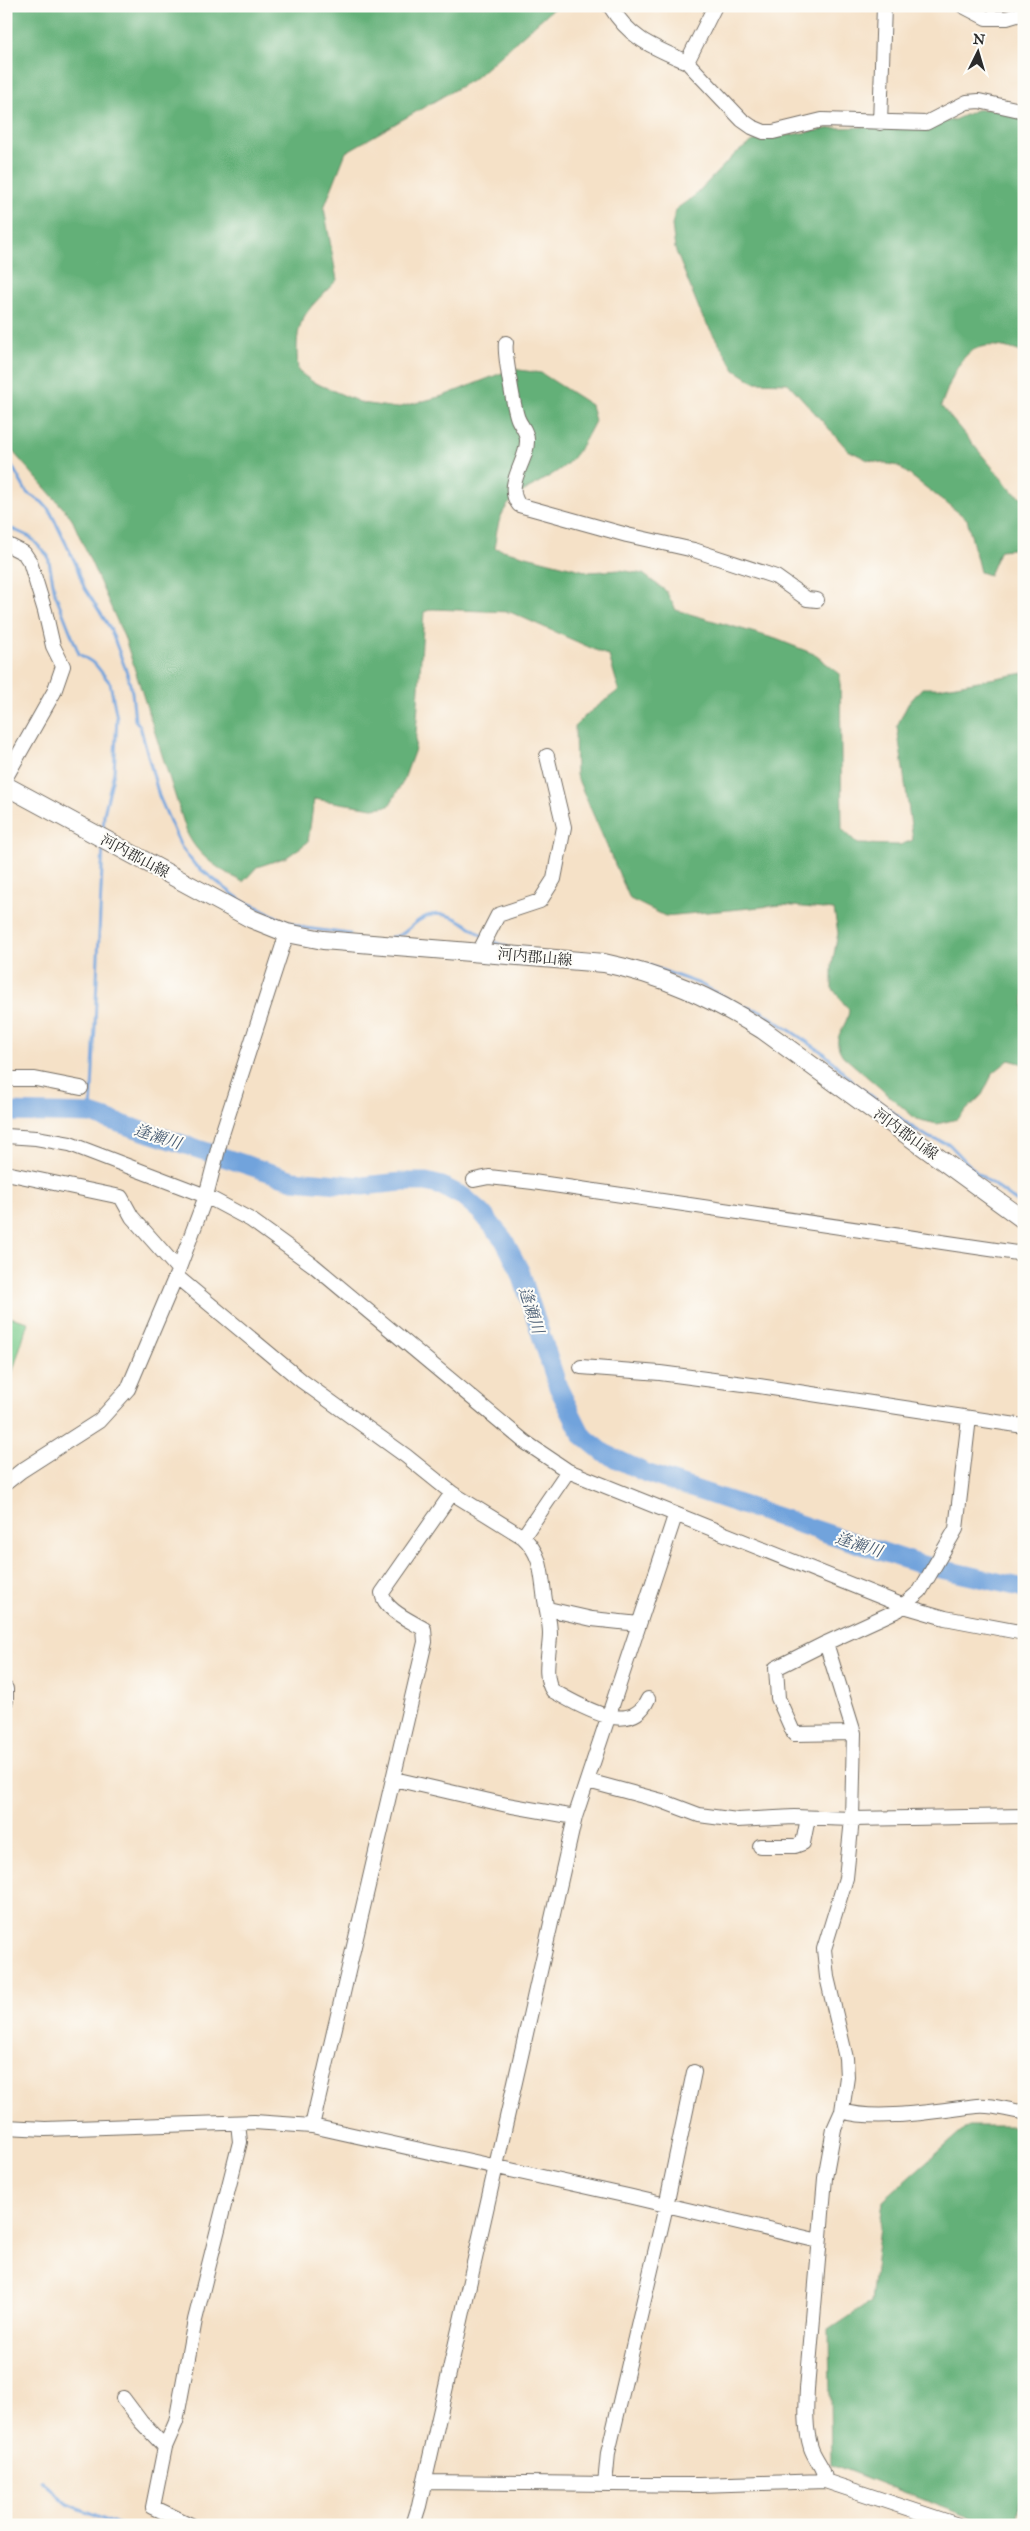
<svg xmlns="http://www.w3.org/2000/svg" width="1030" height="2531" font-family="'IM FELL Great Primer','Noto Serif JP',serif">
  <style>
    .green { fill: #7bcc8d; stroke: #537c5c }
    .forest { fill: #64b078; stroke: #486e52 }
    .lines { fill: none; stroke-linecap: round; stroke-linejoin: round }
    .stream { stroke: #71a3dc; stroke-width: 3 }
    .river { stroke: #71a3dc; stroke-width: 19 }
    .minor-casing { stroke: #726b62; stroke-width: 16 }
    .major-casing { stroke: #726b62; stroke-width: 20 }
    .minor { stroke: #fff; stroke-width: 14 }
    .major { stroke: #fff; stroke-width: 18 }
    .labels { text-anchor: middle; stroke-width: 4; stroke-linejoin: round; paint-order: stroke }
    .street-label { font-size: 15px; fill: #2b2b2b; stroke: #fdfcf7 }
    .water-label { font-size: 16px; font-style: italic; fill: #475b72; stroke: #fdfcf7 }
  </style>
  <rect width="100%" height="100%" fill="#fdfcf7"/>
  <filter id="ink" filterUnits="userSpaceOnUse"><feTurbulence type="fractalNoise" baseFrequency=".02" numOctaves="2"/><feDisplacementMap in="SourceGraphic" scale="10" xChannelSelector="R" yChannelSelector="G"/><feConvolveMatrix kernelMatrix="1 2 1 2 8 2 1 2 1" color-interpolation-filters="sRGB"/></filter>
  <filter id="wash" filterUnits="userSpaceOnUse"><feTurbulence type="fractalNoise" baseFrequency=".0096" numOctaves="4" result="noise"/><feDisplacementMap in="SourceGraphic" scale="20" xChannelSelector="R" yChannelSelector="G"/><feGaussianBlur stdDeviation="1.12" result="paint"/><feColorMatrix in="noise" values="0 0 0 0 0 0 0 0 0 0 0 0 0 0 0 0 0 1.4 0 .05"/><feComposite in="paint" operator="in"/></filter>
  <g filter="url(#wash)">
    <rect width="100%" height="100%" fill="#f5e1c7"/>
    <!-- green -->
    <path class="green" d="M6,1316L28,1322L6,1393Z"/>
    <!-- forest -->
    <path class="forest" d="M6,6H556L475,78L346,152L324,208L337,280C302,316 294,318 298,371L313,382L362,403L396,408L443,396L512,369L541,373L591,405L595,421C587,437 577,457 562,468C525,494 497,494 495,548L589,572L620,570L643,574L666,591L676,610L776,639L814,654L840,674L842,829L858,844L900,845L913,840L897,726L908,704L922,688H939L1024,673V1064L1009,1060L993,1073L982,1095L957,1119L937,1124L916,1119L843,1056C829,1036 847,1030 849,1010L832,988V965L838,933L834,910L782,905L665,916L630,899L576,775L575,726L586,715L619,690L609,656L510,612L432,609L424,612L415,749L403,782L389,806L373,808L314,799L308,842L287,857L257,867L243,882C219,869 199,858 187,833L125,639L71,517L6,444Z
      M990,109L1004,111L1024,120V353C967,332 959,359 941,406L1013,492L1024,498V548L1000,550L989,575L980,572L967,519L898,466L868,460L848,450L788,383L754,382L735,370L702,316L675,249L672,225L676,209L693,197L735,154L753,141L832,128L928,125L954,120L976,110Z
      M968,2126H1024V2499H1020L1016,2525H989L831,2464L829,2330L871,2302L883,2201Z"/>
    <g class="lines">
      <!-- stream -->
      <path class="stream" d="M6,455L27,493L42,502L50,511L75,562L84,587L110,628L127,673L132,692L135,720L140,726L159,796L181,847L195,865L242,901L262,909L282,920L305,928L350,934
        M6,526L30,537L48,556L55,593L79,654L95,664L110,683L117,718L114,772L104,814L103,831
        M391,937C404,936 408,928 418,921C441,904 465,922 484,937
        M489,940L507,947
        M647,965L700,984L742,1006L761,1011L825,1054L853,1082L912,1127L930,1138L949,1144L976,1172L1024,1207
        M91,1114L103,845
        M40,2480L68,2504L120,2525"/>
      <!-- river -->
      <path class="river" d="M6,1112L91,1114L293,1180L362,1186L402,1182H426L442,1186L464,1197L482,1213L504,1240L520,1271L558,1387L582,1435L604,1453L646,1473L919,1564L1024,1588"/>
    </g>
  </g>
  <g filter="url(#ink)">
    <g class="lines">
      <!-- minor casing -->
      <g class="minor-casing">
        <path id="minor" d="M610,6C630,39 653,47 687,62
          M715,6L687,62L742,120L752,127L764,132H773L822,120L926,123L967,102L979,101L1024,111
          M963,6L986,18H1007L1024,13
          M880,123L884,6
          M506,343C504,352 514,409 518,419C521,426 527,431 527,440C528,462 503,484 519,505L627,535L694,550L776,577L807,599L817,600
          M6,544L24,553L30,562L45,611L53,646L63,666L54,692L6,777
          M479,952L498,915L540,901L554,879L564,827L547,756
          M6,1079H35L81,1088
          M6,1136L36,1138L70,1144L206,1196L251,1220L313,1265L525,1442L568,1471L904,1606L945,1618L1024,1633
          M6,1173L121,1197L132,1217L178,1269
          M474,1180L489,1177L533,1182L1024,1254
          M176,1276L302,1381L406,1456L452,1493L523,1537C543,1556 541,1575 545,1600C547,1612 550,1622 550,1634C550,1651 542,1677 553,1691C578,1704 630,1739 648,1699
          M581,1367L660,1373L759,1386L1024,1426
          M6,1483L21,1471L99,1421L128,1389L176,1276L206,1196L222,1134L287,933
          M523,1537L568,1471
          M548,1609L592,1619L639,1624
          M826,1643L776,1668L778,1698L794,1734L854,1733
          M6,1689V1701
          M394,1779L507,1805L575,1817
          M588,1781L662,1801L699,1815L737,1820L794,1817L852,1819L1024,1816
          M760,1846H795L803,1843L808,1818
          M842,2111C877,2122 940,2110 977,2106C993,2104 1009,2111 1024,2112
          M312,2126L425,1642L424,1629C411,1621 384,1610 382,1593L452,1493
          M6,2127L45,2129L254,2122L312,2126L628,2196L819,2241
          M123,2398L141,2422L165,2447
          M825,2481C825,2468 815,2460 811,2448C805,2429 806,2409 807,2389L825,2178L834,2129L842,2111L847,2077L846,2058L827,1977L824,1949L846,1878L852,1819L854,1733L826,1643L898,1610L920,1591L956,1529L969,1418
          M424,2482L699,2485L825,2481L958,2525
          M605,2484L608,2453L666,2206L694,2072
          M191,2525L153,2507L165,2447L176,2422L195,2320L240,2142L238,2123
          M413,2525L419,2506L575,1817L675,1516"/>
      </g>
      <!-- major casing -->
      <g class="major-casing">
        <path id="major" d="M6,786L252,919L287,933L323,940L604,963C663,975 712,998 763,1030L1024,1220"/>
      </g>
      <!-- minor -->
      <use href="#minor" class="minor"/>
      <!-- major -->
      <use href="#major" class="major"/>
    </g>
  </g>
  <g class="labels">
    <!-- street labels -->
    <g class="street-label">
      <text transform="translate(135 856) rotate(28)" y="5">河内郡山線</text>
      <text transform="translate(535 957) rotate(5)" y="5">河内郡山線</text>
      <text transform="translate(906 1134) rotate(36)" y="5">河内郡山線</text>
    </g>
    <!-- water labels -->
    <g class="water-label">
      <text transform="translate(158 1136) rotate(18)" y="6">逢瀬川</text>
      <text transform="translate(532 1310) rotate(72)" y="6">逢瀬川</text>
      <text transform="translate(859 1544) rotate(18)" y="6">逢瀬川</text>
    </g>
  </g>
  <!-- margin -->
  <rect width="1030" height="2531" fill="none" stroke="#fdfcf7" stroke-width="25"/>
  <!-- north arrow -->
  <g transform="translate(978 52) rotate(5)" stroke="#fdfcf7" stroke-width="4" paint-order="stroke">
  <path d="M0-4L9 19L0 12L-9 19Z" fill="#2b2b2b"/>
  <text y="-8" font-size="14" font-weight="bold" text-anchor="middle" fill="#2b2b2b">N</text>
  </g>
</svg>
